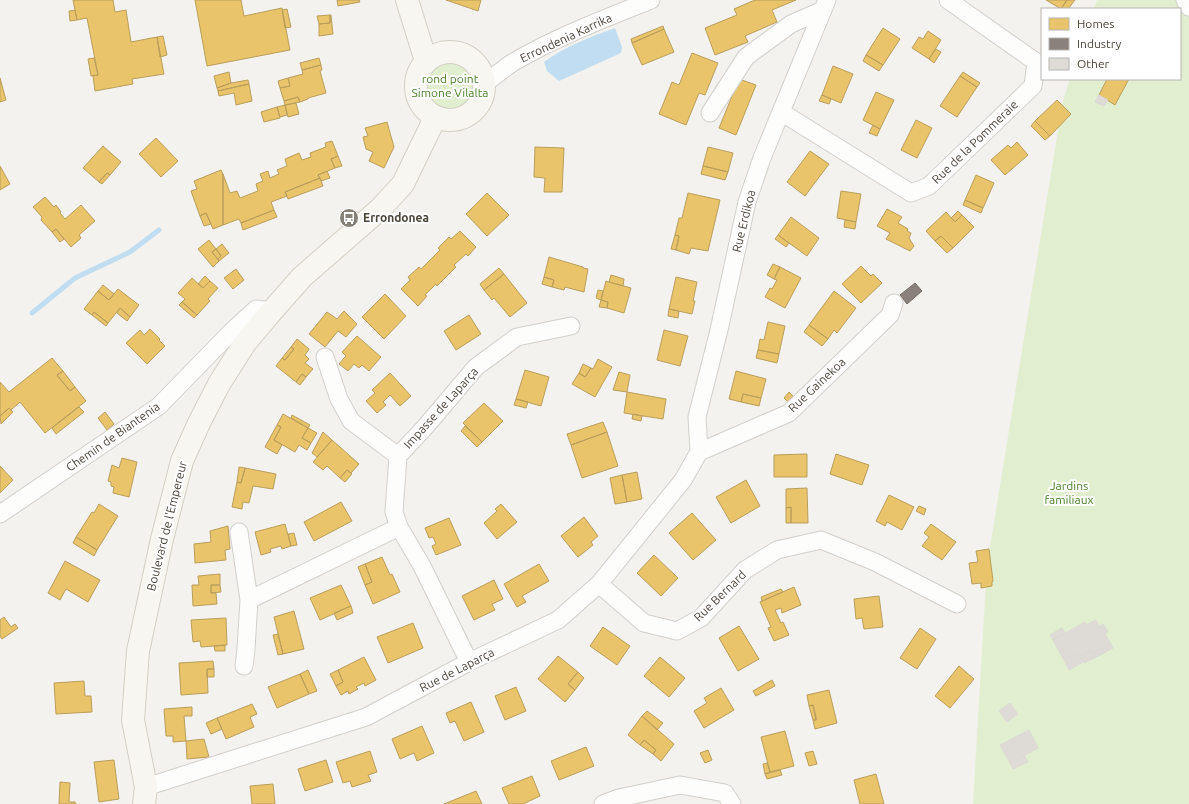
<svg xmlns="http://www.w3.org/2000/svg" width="1189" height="804" font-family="Ubuntu,sans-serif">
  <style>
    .green { fill: #e1eecf }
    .water { fill: #c0ddf1 }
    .homes { fill: #e9c46a; stroke: #ba9e5b }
    .industry { fill: #8a817c; stroke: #776f68 }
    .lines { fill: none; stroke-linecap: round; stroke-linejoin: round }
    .stream { stroke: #c0ddf1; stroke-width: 5 }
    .building { fill: #dedbd6; stroke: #dcd9d4 }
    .street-casing { stroke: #d2d0cb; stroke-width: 19 }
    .secondary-casing { stroke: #d3cfc5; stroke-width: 24 }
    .street { stroke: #fdfdfc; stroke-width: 17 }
    .secondary { stroke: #f7f6f1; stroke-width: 22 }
    .labels { text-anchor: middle; stroke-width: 4; stroke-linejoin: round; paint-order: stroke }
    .street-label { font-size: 12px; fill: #4b4439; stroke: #fff }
    .park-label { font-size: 12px; fill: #4a7f2a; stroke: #fff }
    .poi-label { font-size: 12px; font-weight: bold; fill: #4b4439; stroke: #fff; text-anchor: start }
  </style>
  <rect width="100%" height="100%" fill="#f4f2ee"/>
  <!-- green -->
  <path class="green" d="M1097,0H1189V804H973L987,565L1063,100L1070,79H1180V9H1094Z
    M416 86a34 34 0 1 1 68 0a34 34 0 1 1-68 0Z"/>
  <!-- water -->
  <path class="water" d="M615,28L622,47L621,53L559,81L547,71L544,62C566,46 590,37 615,28Z"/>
  <!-- homes -->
  <path class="homes" d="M73,0H113L115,12L126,10L131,42L157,37L164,74L132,79L133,84L95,91L93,76L98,75L87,18L77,20Z
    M195,0H241L244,16L282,8L290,50L207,66Z
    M337,0H359L360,2L338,6Z
    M446,0H481L478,11Z
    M755,0H796L772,10L777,22L745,36L748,42L715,55L705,28L737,15L734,9Z
    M1046,0H1067L1061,9Z
    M1067,0H1075L1068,9H1061Z
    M287,9L291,27L285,28L282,10Z
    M75,10L77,20L70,21L69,11Z
    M330,15V23L319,24L317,16Z
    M330,15H331L333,34L319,36V24L330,23Z
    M663,26L664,29L632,43L631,39Z
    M883,28L900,39L883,65L866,55Z
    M664,29L674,52L642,65L632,43Z
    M928,31L941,40L929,59L912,48L919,37L923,39Z
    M163,36L167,55L160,57L157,37Z
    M936,49L941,52L934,63L929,59Z
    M692,53L718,63L705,95L699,93L686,125L659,114L672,82L679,85Z
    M866,55L883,65L879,71L863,61Z
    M94,58L98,75L91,76L88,59Z
    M319,58L321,65L302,70L300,63Z
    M321,65L322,70L320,71L326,93L308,98V99L300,102L298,97L284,101L280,88L290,86L288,78L303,74L302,70Z
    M833,66L853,74L841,103L822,95Z
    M229,72L231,83L217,88L214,76Z
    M963,72L980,83L977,87L960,76Z
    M960,76L977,87L957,117L940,106Z
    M0,78L6,100L0,102Z
    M288,78L290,86L280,88L278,81Z
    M739,79L756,85L736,135L719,128Z
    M1107,79H1129L1115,105L1099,95Z
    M248,80L249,84L218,91L217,88L231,83Z
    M249,84L252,101L236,105L234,93L219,96L218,91Z
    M876,92L894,100L880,129L863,120Z
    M822,95L831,99L829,104L819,101Z
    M298,97L300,102L285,105L284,101Z
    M1057,100L1071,114L1050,136L1035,121Z
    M296,103L299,114L288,117L285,105Z
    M285,105L287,115L280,117L277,107Z
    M277,107L280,118L264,122L261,112Z
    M916,120L932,128L917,158L901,150Z
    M1035,121L1050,136L1045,140L1031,126Z
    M387,122L394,147L384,168L369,161L373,152L366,149L363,137L368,136L365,128Z
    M873,125L880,129L877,136L869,133Z
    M156,138L178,161L161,177L139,154Z
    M332,141L338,156L331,159L335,168L318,175L320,178L285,192L287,196L271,202L274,210L241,223L239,219L223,225V174L230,193L237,191L240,198L258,191L256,184L263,181L260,174L268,171L270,178L279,174L277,170L287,166L285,159L299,153L302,160L311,157L310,153L326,147L325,143Z
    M1017,142L1028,155L1005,175L991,160L1008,145L1011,148Z
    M103,146L121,162L110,175L107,173L99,182L83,168Z
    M535,147L564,148L562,192H544L545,178L534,177Z
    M708,147L733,153L728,172L703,166Z
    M810,151L829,164L805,196L787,182Z
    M338,156L342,166L335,168L331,159Z
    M0,166L10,184L0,190Z
    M703,166L728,172L725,180L701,174Z
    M221,170L223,174V225L213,229L206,213L200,216L191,191L197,189L194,181Z
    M327,171L330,178L321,181L318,175Z
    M107,173L110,175L102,184L99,182Z
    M976,175L994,183L983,208L965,200Z
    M320,178L323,186L288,199L285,192Z
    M841,191L861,194L856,222L837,218Z
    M487,193L509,215L487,236L466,214Z
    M688,193L720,200L708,251L691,248L689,254L676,250L679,236L675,235L679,218H682Z
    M45,197L54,207L56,205L61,212L60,213L65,219L81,205L95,221L79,235L81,238L71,247L56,229L52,232L41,220L42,217L33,207Z
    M965,200L983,208L981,213L963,205Z
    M887,209L902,217L898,223L908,229L907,231L911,233L909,238L914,246L910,251L886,239L890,233L877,226Z
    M274,210L277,217L243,230L241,223Z
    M958,211L962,215L955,222L951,218Z
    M946,212L955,222L962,215L974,227L953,248L941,236L935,241L926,231Z
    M206,213L211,224L204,226L200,216Z
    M791,217L819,238L807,256L778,235Z
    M845,220L856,222L855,229L844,227Z
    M56,229L64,239L60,242L52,232Z
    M460,231L476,247L468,256L466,254L454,265L456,267L437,286L436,284L425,295L427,296L418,306L401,289L410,280L408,277L419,267L421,269L440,250L438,248L449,237L451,239Z
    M675,235L679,236L676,250L671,249Z
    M778,235L789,243L786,247L775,239Z
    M941,236L953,248L947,253L935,241Z
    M209,240L216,249L212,252L219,261L213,267L198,249Z
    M222,244L229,253L219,261L218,259L221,256L216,249Z
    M216,249L221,256L218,259L212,252Z
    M549,257L583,267V268L588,269L584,292L565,287L564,290L552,287L554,280L544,277Z
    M773,264L780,267L774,279L767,275Z
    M861,266L871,276L873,274L882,283L861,303L842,284Z
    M780,267L801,278L785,308L765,297L770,288L772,289L777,280L774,279Z
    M499,268L504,274L484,290L480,284Z
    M236,269L244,280L233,289L224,278Z
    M504,274L527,303L510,317L494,298L492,300L484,290Z
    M611,275L624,279L623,286L609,282Z
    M205,276L210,281L203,288L198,284Z
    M544,277L554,280L552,287L542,284Z
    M676,277L697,282L693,301H695L692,314L669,309Z
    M192,278L203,288L210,281L218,288L208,299L210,301L197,315L182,302L185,299L178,293Z
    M606,281L631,288L624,313L607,308L608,302L601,300Z
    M103,285L114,294L109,300L98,291Z
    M118,289L139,305L130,317L120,308L108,323L94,312L92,315L84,309L98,291L109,300Z
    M598,290L603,291L601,300L596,298Z
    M834,291L856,308L837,333L834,330L828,339L809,325Z
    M385,294L406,316L384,339L362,317Z
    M601,300L608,302L607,308L599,307Z
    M182,302L197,315L194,318L179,305Z
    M120,308L130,317L127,321L117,313Z
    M669,309L679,311L678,318L668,316Z
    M344,311L357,324L346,337L338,331L325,347L309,334L327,312L337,319Z
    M94,312L108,323L106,326L92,315Z
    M469,315L481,334L456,350L444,331Z
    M768,322L785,326L779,354L758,350L760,339L764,340Z
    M809,325L828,339L822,346L804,332Z
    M150,329L160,339L159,340L165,346L147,364L126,343L140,330L144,335Z
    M664,330L688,336L680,366L657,360Z
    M357,336L381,357L369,371L362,365L359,368L354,364L348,371L339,364L346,356L342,352Z
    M297,339L309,349L305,355L309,359L305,363L313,369L306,377L302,374L296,382L276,366L282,358L285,360L294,349L291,347Z
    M291,347L294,349L285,360L282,358Z
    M758,350L779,354L777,363L756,358Z
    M52,358L63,371L57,375L70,391L75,387L86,401L45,433L20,402L11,410L9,408L0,416V382L9,392Z
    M598,359L612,367L595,397L572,384L579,373L585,377L591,368L593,369Z
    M583,364L591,368L585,377L579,373Z
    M525,370L549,377L541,406L516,399Z
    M63,371L75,387L70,391L57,375Z
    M736,371L766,379L761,398L743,394L741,402L729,399Z
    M619,372L630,375L627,392L613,390Z
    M390,373L411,396L400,406L390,395L383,402L386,405L377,413L366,401L375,393L372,390Z
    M302,374L306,377L300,385L296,382Z
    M627,392L666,399L663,419L624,413Z
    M789,392L793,396L788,402L784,398Z
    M743,394L761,398L759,406L741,402Z
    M516,399L528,402L526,408L514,405Z
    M484,403L503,421L482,442L463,423Z
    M79,407L84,412L56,434L52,428Z
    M9,408L13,412L1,424L0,416Z
    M105,412L114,424L107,430L98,418Z
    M283,414L308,428L302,438L311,443L307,450L299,445L295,452L274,440L281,427L277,425Z
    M633,414L642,416L641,421L632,419Z
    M292,415L310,425L308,428L291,418Z
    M603,422L607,432L571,445L567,434Z
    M277,425L281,427L274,440L282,445L277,454L265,447Z
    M465,426L482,442L477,447L461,431Z
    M308,428L317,433L311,443L302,438Z
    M323,432L332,440L317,457L312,453Z
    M607,432L618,466L582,478L571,445Z
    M332,440L359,464L351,473L347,470L340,478L327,466L323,470L313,462Z
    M807,454V477H774V455Z
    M836,454L869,465L862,485L830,474Z
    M122,458L137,462L129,497L113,493L114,487L111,486V482L108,481L112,465L119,468Z
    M0,466L13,480L0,493Z
    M239,467L245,468L241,483L237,482Z
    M245,468L276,474L273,489L253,486L249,503L243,502L242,509L232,507L237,482L241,483Z
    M347,470L352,474L345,482L340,478Z
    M637,472L642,499L627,502L622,475Z
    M622,475L627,502L615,504L610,478Z
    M746,480L760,506L731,523L716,497Z
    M807,488L808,523H791V507L786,508V489Z
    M889,495L914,507L902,530L887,522L885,526L876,521Z
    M341,502L352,521L314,541L304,522Z
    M99,504L118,516L97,550L76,537L92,512L94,513Z
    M501,504L517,522L497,539L484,523L497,511L495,509Z
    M919,506L926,509L924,515L916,511Z
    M791,507V523H786V508Z
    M692,513L716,540L693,560L669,533Z
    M584,517L598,536L591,542L593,545L578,557L561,536Z
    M449,518L461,545L436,555L432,546L436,544L433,537L429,538L425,528Z
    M285,524L291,546L282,549L281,546L270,549L271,552L261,555L255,532Z
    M931,524L956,542L942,560L922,546L929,537L924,533Z
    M228,526L230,549L225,550L226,560L195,563L194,544L211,542L210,531Z
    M294,533L297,545L291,546L288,534Z
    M76,537L97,550L94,556L73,543Z
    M989,549L993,581L992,582V586L981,588V583L972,584L969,563L978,562L976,551Z
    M654,555L678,578L661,596L637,573Z
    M382,557L390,575L392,574L400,592L373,604L365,585L372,582L365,564Z
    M65,561L100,580L88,602L66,589L60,600L48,593Z
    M365,564L372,582L365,585L358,567Z
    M539,564L549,581L522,596L526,602L517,607L504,584Z
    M220,574V585H211V593H216L217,604L193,606L192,585H199L198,576Z
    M494,580L503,599L492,604L495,610L474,620L462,596Z
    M211,585H220L221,592L211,593Z
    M341,585L351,606L320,620L310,598Z
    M794,587L801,605L782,613L781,608L775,610L781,623L783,622L789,635L774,641L768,628L771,627L760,602Z
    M781,589L783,592L762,601L761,597Z
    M879,596L883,627L864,629L862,618L856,619L854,599Z
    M351,606L353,613L337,620L334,613Z
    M294,611L304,649L283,654L274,617Z
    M4,617L11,627L15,624L18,628L2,639L0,636V620Z
    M226,618L227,645L201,647L200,641L193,642L191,620Z
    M413,623L423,648L388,663L377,637Z
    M739,626L759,659L738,671L719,638Z
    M603,627L630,646L617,665L590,646Z
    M920,628L936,639L917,669L900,658Z
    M278,634L283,654L278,655L273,635Z
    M225,645V651H215L214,646Z
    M558,656L578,672L568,684L575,690L565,702L538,679Z
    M364,657L376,680L365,686L364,683L356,687L358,689L349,694L348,691L341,695L336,686L343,682L338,670Z
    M660,657L685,678L669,697L644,676Z
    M213,661L214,669H207L208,693L181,695L179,663Z
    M959,666L974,679L950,708L935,696Z
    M207,669H214V677H207Z
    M308,670L317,691L309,694L300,674Z
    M338,670L343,682L336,686L330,674Z
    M578,672L584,678L575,690L568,684Z
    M300,674L309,694L277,708L268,687Z
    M772,680L775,686L756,696L753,691Z
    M84,681L85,696H91L92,712L56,714L54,683Z
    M516,687L526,711L505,720L495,696Z
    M721,688L734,710L704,728L694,711L707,703L704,698Z
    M829,690L837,723L815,729L813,720H816V717L813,705L809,706L807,695Z
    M471,702L484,732L464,741L455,721L450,723L446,713Z
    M252,704L257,714L250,717L254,727L226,739L217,718Z
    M813,705L816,720H813L809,706Z
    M192,707V716H184L186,741L173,742V736H166L164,709Z
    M647,711L663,723L657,730L642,716Z
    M642,716L674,744L661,761L653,754L656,750L644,740L640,745L628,735Z
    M217,718L222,729L211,734L206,723Z
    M422,726L434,753L417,761L414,753L400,759L392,739Z
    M785,731L794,766L770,772L761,737Z
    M204,739L209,757L187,759L186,741Z
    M644,740L656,750L653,754L640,745Z
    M586,747L594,766L559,780L551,761Z
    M708,750L712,760L705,763L700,753Z
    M370,751L377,772L368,775L371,781L352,787L350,781L343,783L336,762Z
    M813,751L817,764L809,766L805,753Z
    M114,760L119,799L99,802L94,762Z
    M326,760L333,782L305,791L298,769Z
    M767,763L770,772L765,774L763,764Z
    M780,770L782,775L767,779L765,774Z
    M876,774L884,804H860L854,780Z
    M532,776L540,796L523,804H509L502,788Z
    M60,782L70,783L69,802H75L76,804H59Z
    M273,784L275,804H252L250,786Z
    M476,791L482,804H444Z"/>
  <!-- industry -->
  <path class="industry" d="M915,283L922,291L907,304L900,295Z"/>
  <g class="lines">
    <!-- stream -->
    <path class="stream" d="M32,313L75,278L130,252L159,230"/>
  </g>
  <!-- building -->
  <path class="building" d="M1099,95L1108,100L1104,106L1095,102Z
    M1096,620L1099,626L1103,624L1108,632L1105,634L1113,648L1104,653L1102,648L1093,653L1092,650L1081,656L1078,652L1064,660L1053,640L1085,622L1086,625Z
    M1062,628L1065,633L1053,640L1050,635Z
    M1102,648L1104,653L1096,657L1093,653Z
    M1092,650L1096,657L1084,663L1081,656Z
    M1078,652L1083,662L1069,670L1064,660Z
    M1010,703L1018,714L1007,722L999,711Z
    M1029,730L1038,748L1010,763L1000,745Z
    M1024,755L1028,762L1013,769L1010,763Z"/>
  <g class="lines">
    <!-- street casing -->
    <g class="street-casing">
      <path id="street" d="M1185,0L1189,7
        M485,83C494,77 503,69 512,63C556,37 604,19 651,0
        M781,112L911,193L929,186L1033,86L1036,62L948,0
        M710,113L746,57L791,24L823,10
        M325,357L339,399L351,421L398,456
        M699,452L697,417L719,330L747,202L762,158L827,0
        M699,452L789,413L890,315L894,303
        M0,514L159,406L231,332L256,309L272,311
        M239,532L249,600L246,649L244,666
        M599,584L644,623L677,631L701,618L745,570L777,550L821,540L875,562L957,604
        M249,600L399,527
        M469,662L422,566L399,527L394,512L398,456L426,426L476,367L517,337L571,326
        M146,787L366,717L469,662L558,620L599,584L683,480L699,452
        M603,804L619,798L680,785L725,793L732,804"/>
    </g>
    <!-- secondary casing -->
    <g class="secondary-casing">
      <path id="secondary" d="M407,0L426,61
        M416 86a34 34 0 1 1 68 0a34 34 0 1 1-68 0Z
        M144,804L146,787L133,720L138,651L162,539L182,461L199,423L219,384L245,343L272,311L302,277L380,209L403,184L435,118"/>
    </g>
    <!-- street -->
    <use href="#street" class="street"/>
    <!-- secondary -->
    <use href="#secondary" class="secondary"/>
  </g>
  <!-- icons -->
  <defs>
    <g id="bus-disc" transform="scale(1)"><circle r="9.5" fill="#868178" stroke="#fff"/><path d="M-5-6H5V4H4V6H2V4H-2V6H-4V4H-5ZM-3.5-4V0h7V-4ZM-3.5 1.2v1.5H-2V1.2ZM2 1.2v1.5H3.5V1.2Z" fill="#fff"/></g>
  </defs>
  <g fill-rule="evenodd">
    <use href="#bus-disc" x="349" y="218"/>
  </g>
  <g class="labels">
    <!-- street labels -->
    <g class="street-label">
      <text transform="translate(566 38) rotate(-25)" y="4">Errondenia Karrika</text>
      <text transform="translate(975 142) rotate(-44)" y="4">Rue de la Pommeraie</text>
      <text transform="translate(744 221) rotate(-76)" y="4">Rue Erdikoa</text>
      <text transform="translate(817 385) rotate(-43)" y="4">Rue Gainekoa</text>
      <text transform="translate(441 408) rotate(-48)" y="4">Impasse de Laparça</text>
      <text transform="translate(113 437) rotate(-35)" y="4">Chemin de Biantenia</text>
      <text transform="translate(167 526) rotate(-76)" y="4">Boulevard de l'Empereur</text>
      <text transform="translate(720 596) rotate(-44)" y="4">Rue Bernard</text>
      <text transform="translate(457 670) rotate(-27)" y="4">Rue de Laparça</text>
    </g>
    <!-- park labels -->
    <g class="park-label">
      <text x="450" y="83">rond point<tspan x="450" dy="14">Simone Vilalta</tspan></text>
      <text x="1069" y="490">Jardins<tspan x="1069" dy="14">familiaux</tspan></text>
    </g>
    <!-- poi labels -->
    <g class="poi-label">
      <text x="363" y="222">Errondonea</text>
    </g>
  </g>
  <!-- legend -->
  <rect x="1041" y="8" width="140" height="72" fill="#ffffff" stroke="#b7b4b0"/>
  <rect x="1049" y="18" width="20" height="12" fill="#e9c46a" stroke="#b7b4b0"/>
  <text x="1077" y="28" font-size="12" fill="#4b4439">Homes</text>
  <rect x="1049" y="38" width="20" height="12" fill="#8a817c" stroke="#b7b4b0"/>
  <text x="1077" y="48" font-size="12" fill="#4b4439">Industry</text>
  <rect x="1049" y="58" width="20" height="12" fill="#dedbd6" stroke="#b7b4b0"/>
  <text x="1077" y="68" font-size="12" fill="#4b4439">Other</text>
</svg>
